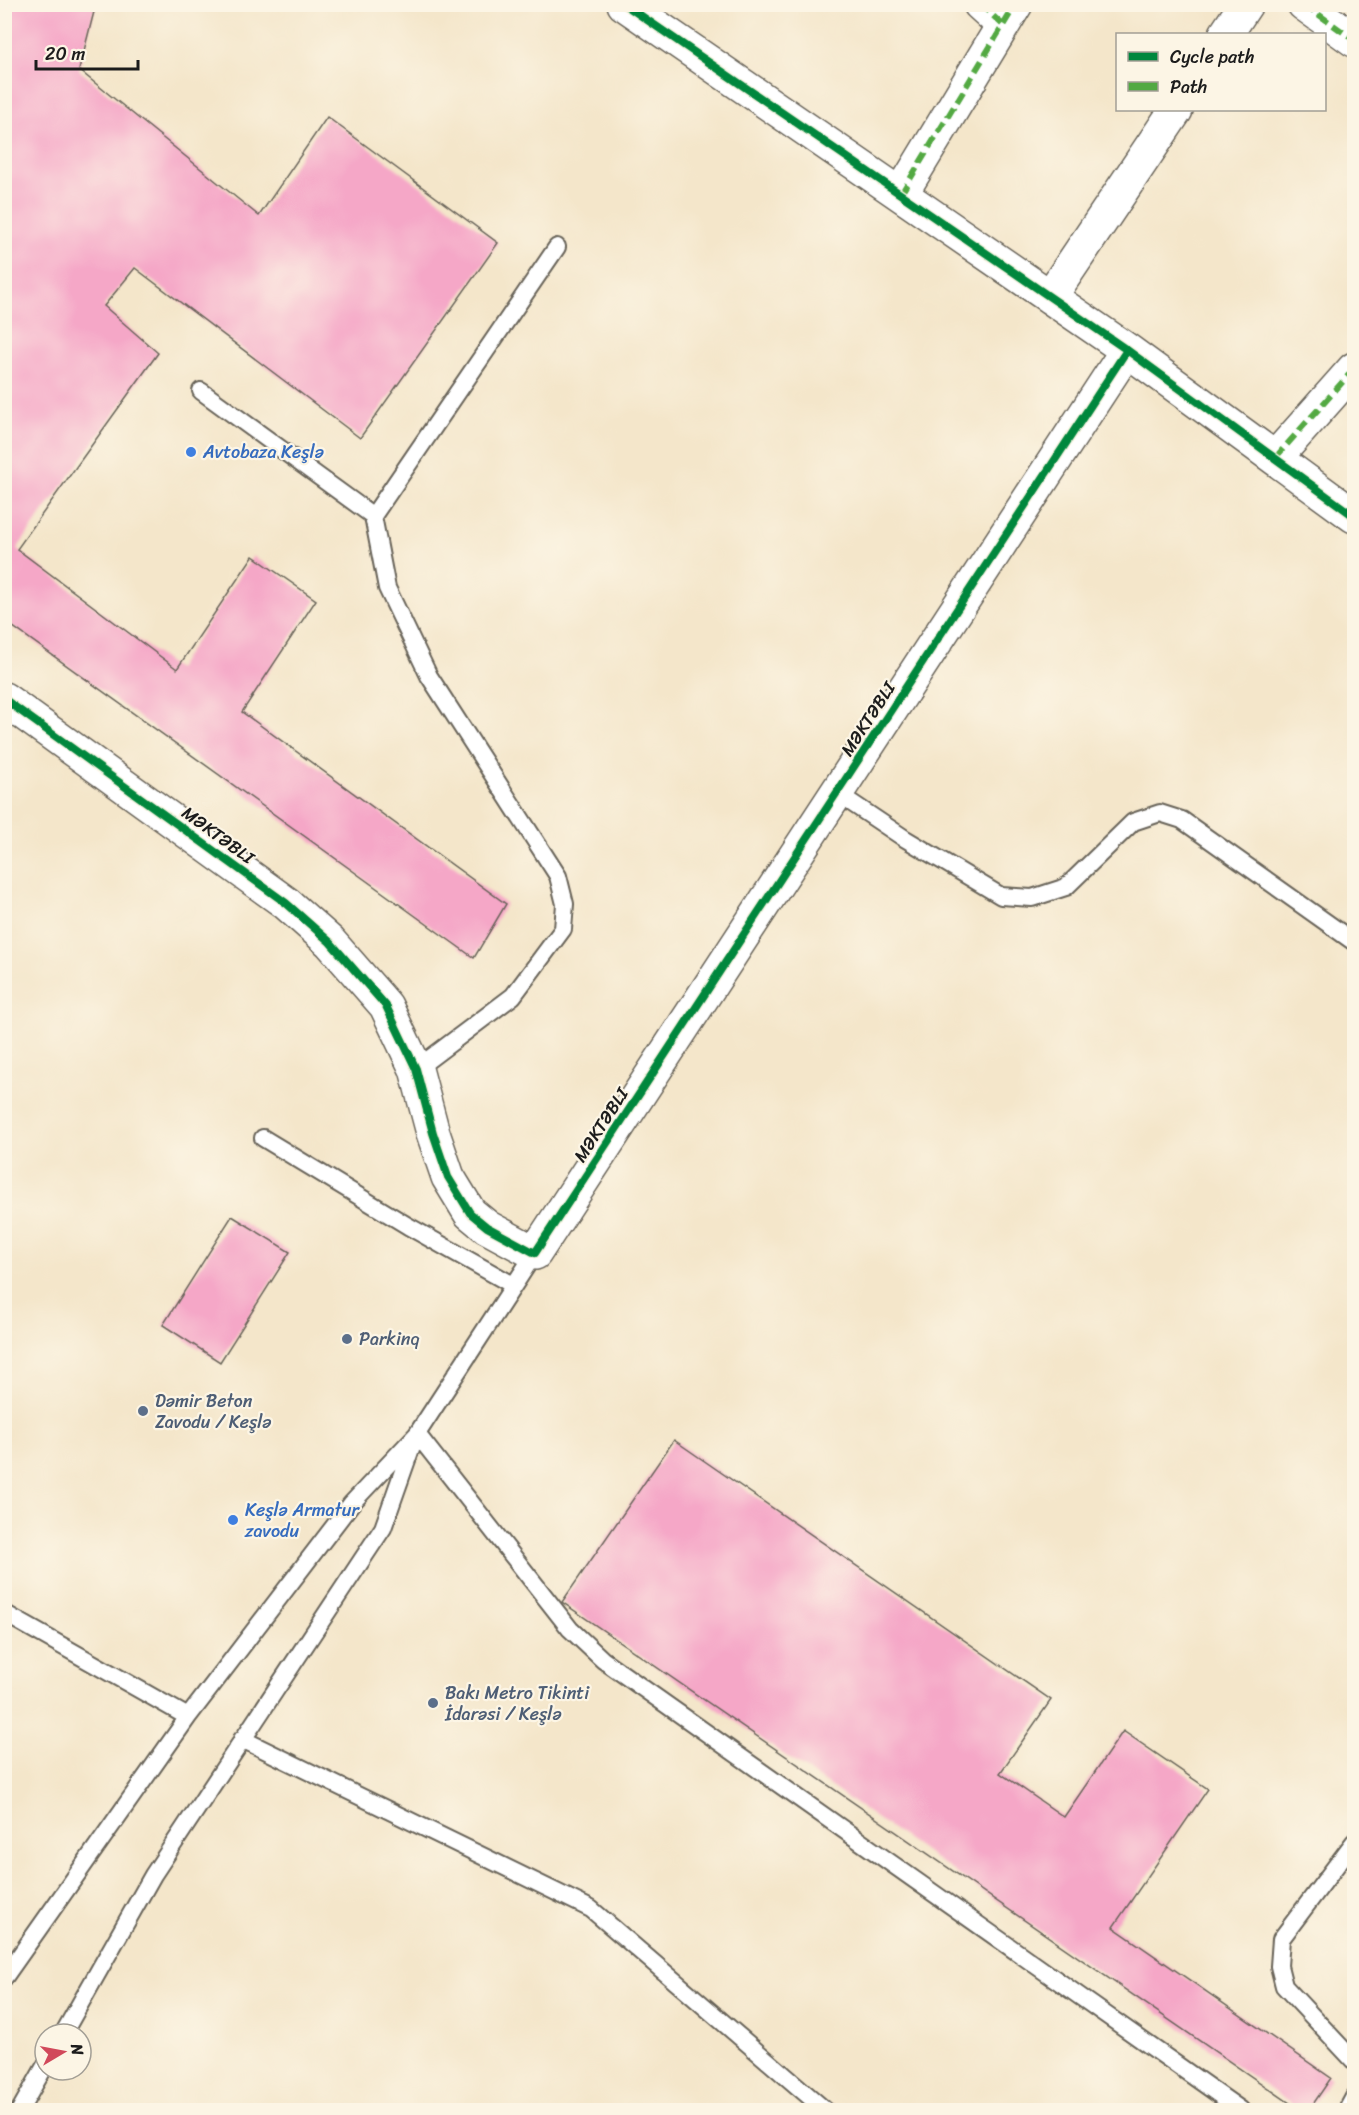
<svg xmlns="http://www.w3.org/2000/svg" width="1359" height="2115" font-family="Sriracha,sans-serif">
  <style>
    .building { fill: #f5a7c7 }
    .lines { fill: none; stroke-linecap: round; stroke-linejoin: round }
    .service-casing { stroke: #686359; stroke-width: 20 }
    .minor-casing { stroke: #686359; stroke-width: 36 }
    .service { stroke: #fff; stroke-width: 16 }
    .minor { stroke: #fff; stroke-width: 33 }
    .quiet { stroke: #52a943; stroke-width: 6; stroke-dasharray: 12 6; stroke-linecap: butt }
    .cycleway-casing { stroke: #fcf5e5; stroke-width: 11 }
    .cycleway { stroke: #00873e; stroke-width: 8 }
    .shop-dot { fill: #3f7fe0; stroke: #fcf5e5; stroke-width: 2 }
    .service-dot { fill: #5c6f8a; stroke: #fcf5e5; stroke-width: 2 }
    .labels { text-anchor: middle; stroke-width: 4.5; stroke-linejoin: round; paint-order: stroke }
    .shop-label { font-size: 18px; fill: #366cbe; stroke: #fcf5e5; text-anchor: start }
    .street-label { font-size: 18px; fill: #1c1c1c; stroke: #fcf5e5 }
    .service-label { font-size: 18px; fill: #4e5e75; stroke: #fcf5e5; text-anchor: start }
  </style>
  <rect width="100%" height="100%" fill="#fcf5e5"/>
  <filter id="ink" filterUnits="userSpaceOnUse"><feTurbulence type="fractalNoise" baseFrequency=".0167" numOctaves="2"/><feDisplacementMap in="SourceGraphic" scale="12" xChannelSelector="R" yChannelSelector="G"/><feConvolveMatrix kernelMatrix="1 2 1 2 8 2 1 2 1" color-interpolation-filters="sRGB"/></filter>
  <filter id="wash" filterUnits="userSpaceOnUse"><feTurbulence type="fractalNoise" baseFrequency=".008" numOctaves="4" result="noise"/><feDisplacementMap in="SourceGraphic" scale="24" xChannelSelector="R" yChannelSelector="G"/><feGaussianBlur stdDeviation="1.35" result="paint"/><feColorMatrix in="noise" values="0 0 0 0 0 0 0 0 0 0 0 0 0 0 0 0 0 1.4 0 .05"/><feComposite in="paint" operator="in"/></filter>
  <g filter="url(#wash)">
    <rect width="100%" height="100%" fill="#f4e6ca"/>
    <g id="blocks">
      <!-- building -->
      <path class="building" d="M5,4H96L79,70L259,216L327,117L498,243L360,438L135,268L104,306L158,353L17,549L177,669L253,556L316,600L242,712L506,904L474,958L5,621Z
        M232,1216L290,1252L220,1362L163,1325Z
        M674,1440L1051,1700L1000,1773L1064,1817L1123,1731L1208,1789L1113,1927L1331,2078L1309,2110H1300L562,1602Z"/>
    </g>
  </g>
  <g filter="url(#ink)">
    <use href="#blocks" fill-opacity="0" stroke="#686359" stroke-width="1.5"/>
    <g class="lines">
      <!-- service casing -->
      <g class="service-casing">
        <path id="service" d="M201,391L373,516L387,588L429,676L558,876L565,904L563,929L513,996L416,1069
          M373,516L557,247
          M837,793L904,838L1001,896L1032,898L1066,887L1133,822L1160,813L1182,820L1354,942
          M263,1138L408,1226L513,1285
          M417,1434L570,1629L603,1660L1241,2110
          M4,1613L188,1717
          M242,1739L591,1909L825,2110
          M1354,1842L1281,1939L1279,1966L1284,1986L1354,2061
          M4,1978L188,1717L351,1504L417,1434L535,1253
          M63,2034L153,1875L383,1528L414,1440
          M20,2110L45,2066
          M1347,2110L1354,2097"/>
      </g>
      <!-- minor casing -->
      <g class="minor-casing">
        <path id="minor" d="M624,4L1127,350L1354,516
          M980,4L1003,25
          M1304,4L1354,40
          M1226,34L1246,4
          M901,194L1016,4
          M1050,297L1176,110
          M1275,458L1354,369
          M4,699L286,903L330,942L386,1006L416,1069L433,1133L448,1177L470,1213L487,1227L535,1253L1127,350"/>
      </g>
      <!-- service -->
      <use href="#service" class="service"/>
      <!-- minor -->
      <use href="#minor" class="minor"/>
      <!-- quiet -->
      <path class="quiet" d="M980,4L1003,25
        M1304,4L1354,40
        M901,194L1016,4
        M1275,458L1354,369"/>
      <!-- cycleway casing -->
      <g class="cycleway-casing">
        <path id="cycleway" d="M624,4L1127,350L1354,516
          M4,699L286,903L330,942L386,1006L416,1069L433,1133L448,1177L470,1213L487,1227L535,1253L1127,350"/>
      </g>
      <!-- cycleway -->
      <use href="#cycleway" class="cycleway"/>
    </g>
  </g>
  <!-- markers -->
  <g class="shop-dot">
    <circle cx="191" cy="452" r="6"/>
    <circle cx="233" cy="1520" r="6"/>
  </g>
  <g class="service-dot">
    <circle cx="347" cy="1339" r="6"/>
    <circle cx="143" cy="1411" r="6"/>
    <circle cx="433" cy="1703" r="6"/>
  </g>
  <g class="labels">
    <!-- shop labels -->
    <g class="shop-label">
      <text x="203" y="458">Avtobaza Keşlə</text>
      <text x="245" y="1516">Keşlə Armatur<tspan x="245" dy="21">zavodu</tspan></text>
    </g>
    <!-- street labels -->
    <g class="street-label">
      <text transform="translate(868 719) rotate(-57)" y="6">MƏKTƏBLI</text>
      <text transform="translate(218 835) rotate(36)" y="6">MƏKTƏBLI</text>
      <text transform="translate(601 1125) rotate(-57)" y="6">MƏKTƏBLI</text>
    </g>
    <!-- service labels -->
    <g class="service-label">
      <text x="359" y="1345">Parkinq</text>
      <text x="155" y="1407">Dəmir Beton<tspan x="155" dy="21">Zavodu / Keşlə</tspan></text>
      <text x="445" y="1699">Bakı Metro Tikinti<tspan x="445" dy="21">İdarəsi / Keşlə</tspan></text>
    </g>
  </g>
  <!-- margin -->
  <rect width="1359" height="2115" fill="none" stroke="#fcf5e5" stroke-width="24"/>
  <!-- legend -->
  <rect x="1116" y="33" width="210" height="78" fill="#fcf5e5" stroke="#a29e95" stroke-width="1.5"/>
  <rect x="1128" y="52" width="30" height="9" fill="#00873e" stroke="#a29e95" stroke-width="1.5"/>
  <text x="1170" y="63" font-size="18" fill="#1c1c1c">Cycle path</text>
  <rect x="1128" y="82" width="30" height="9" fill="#52a943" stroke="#a29e95" stroke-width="1.5"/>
  <text x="1170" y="93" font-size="18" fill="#1c1c1c">Path</text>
  <!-- north arrow -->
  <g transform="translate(63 2052) rotate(80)"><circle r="28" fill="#fcf5e5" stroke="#a29e95" stroke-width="1.5"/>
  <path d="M0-4.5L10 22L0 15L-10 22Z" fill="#d1495b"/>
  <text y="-9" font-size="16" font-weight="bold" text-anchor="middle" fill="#1c1c1c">N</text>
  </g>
  <!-- scale -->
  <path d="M36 60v9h102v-9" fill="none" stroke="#1c1c1c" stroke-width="3"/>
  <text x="45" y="60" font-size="18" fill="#1c1c1c" stroke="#fcf5e5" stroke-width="4.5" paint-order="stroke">20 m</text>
</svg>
